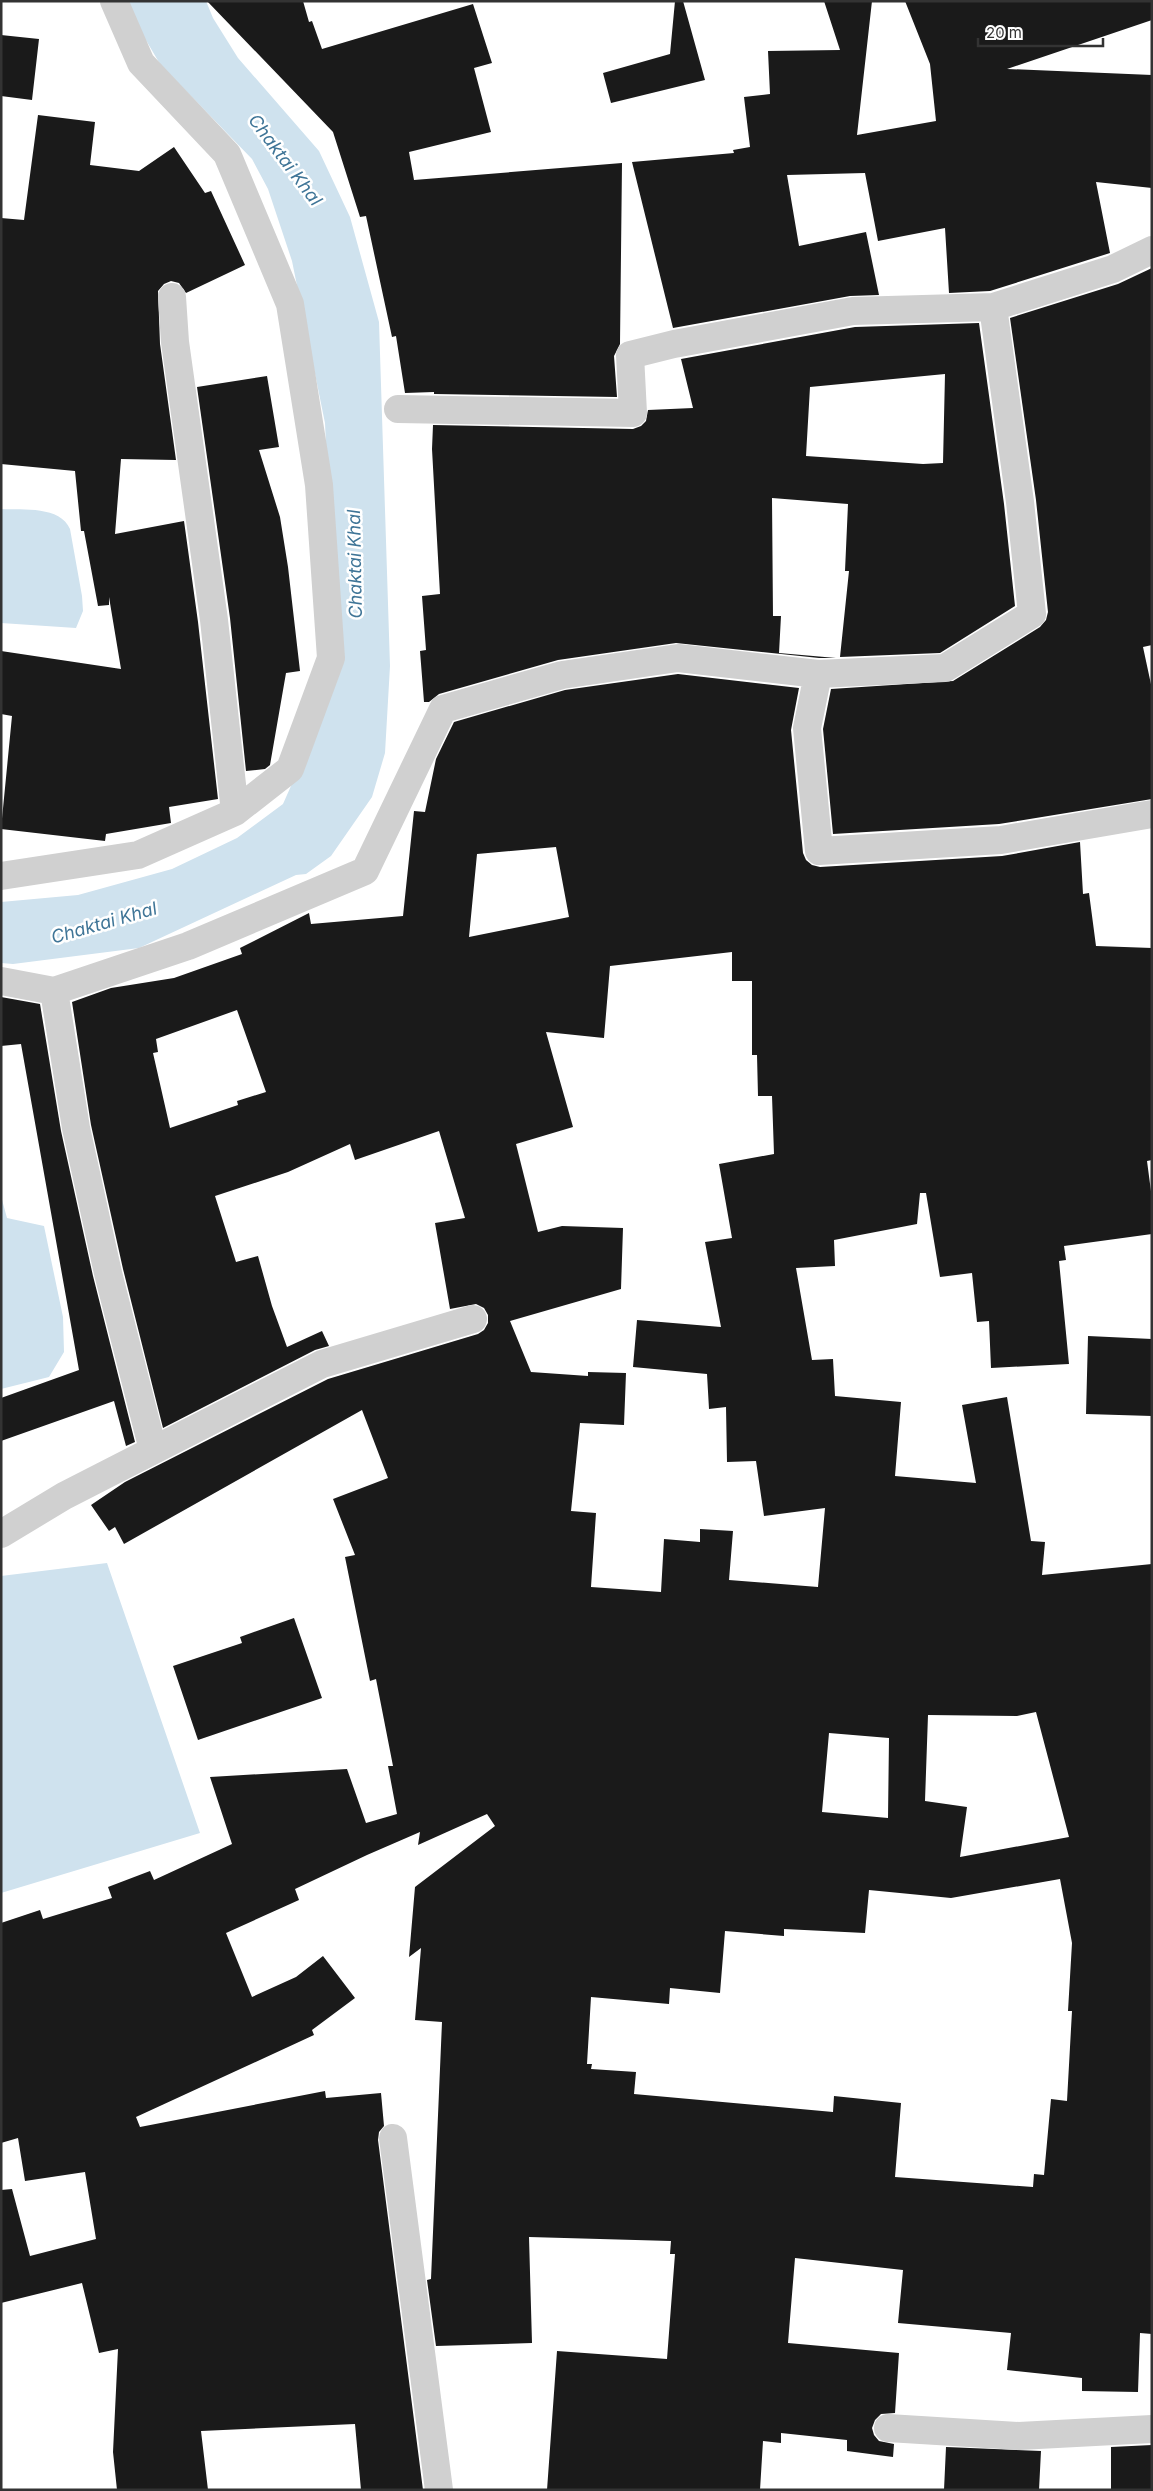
<svg xmlns="http://www.w3.org/2000/svg" width="1153" height="2491" font-family="Inter,sans-serif">
  <style>
    .water { fill: #cfe2ee }
    .building { fill: #1a1a1a; fill-rule: evenodd }
    .lines { fill: none; stroke-linecap: round; stroke-linejoin: round }
    .street { stroke: #d0d0d0; stroke-width: 28 }
    .labels { text-anchor: middle; stroke-width: 5; stroke-linejoin: round; paint-order: stroke }
    .water-label { font-size: 18px; font-style: italic; fill: #3f7597; stroke: #fff }
  </style>
  <rect width="100%" height="100%" fill="#fff"/>
  <!-- water -->
  <path class="water" d="M126,1H206L213,18L238,58L319,151L350,217L379,322L390,666L385,753L372,797L331,856L306,874L296,875L139,948L13,964L1,963V902L78,895L172,869L237,838L283,804L326,707L331,553L325,423L292,261L268,189L252,159L160,64L127,8Z
    M1,509C24,510 60,506 70,529L82,596L83,611L76,628L1,623Z
    M1,1196L7,1218L44,1226L63,1317L64,1352L49,1377L1,1389Z
    M107,1563L200,1833L1,1893V1576Z"/>
  <!-- building -->
  <path class="building" d="M207,1H303L309,22L312,21L322,49L473,4L492,63L474,68L491,132L409,152L414,180L622,163L620,344L614,356L617,397L434,394V392L405,393L396,336L392,337L366,216L360,217L333,132Z
    M675,1H683L705,80L611,103L603,73L670,54Z
    M824,1H872L857,135L936,121L930,64L905,1H1152V20L1007,69L1152,75V188L1096,182L1110,253L990,291L949,293L945,228L878,241L865,173L787,175L799,246L866,232L879,295L850,296L673,328L632,162L734,153L733,150L750,147L744,97L770,94L768,51L840,50Z
    M1,35L39,39L32,100L1,96Z
    M38,115L95,122L90,165L139,171L174,147L205,193L211,191L245,265L186,293L179,283L171,281L164,284L158,291L160,344L176,460L121,459L115,534L184,521L198,622L218,799L169,807L171,823L106,834L105,841L1,829L12,716L1,714V651L121,669L109,597V605L98,606L84,531H81L75,471L1,464V218L24,220Z
    M1152,268V645L1143,647L1152,689V799L999,824L833,834L823,729L831,689L953,681L1040,627L1046,620L1048,612L1036,500L1010,318L1118,284Z
    M979,323L1004,504L1015,606L940,653L840,657L849,571H845L848,504L772,498L773,616H781L779,653L836,658H819L676,643L558,660L439,694L429,702H424L420,651L426,650L422,596L440,594L432,449L433,425L633,429L641,426L646,421L648,410L693,408L681,359L855,327ZM945,374L943,463L923,464L806,456L810,387Z
    M267,376L279,447L259,450L280,517L288,567L300,671L286,673L270,765L265,769L246,771L230,618L197,387Z
    M678,674L799,688L791,730L803,853L806,860L812,865L820,867L1002,856L1080,842L1083,894L1089,893L1096,946L1152,948V1160L1147,1161L1152,1199V1234L1064,1246L1066,1260L1059,1261L1069,1364L991,1368L989,1321L977,1322L972,1273L940,1277L926,1193H920L917,1224L834,1240L835,1266L796,1268L812,1360L833,1359L835,1396L901,1402L895,1476L976,1483L962,1405L1007,1397L1031,1541L1045,1542L1042,1575L1152,1564V2334L1140,2333L1138,2392L1082,2391V2378L1007,2370L1011,2333L898,2323L903,2270L795,2258L788,2343L899,2353L895,2413L881,2414L875,2420L872,2428L874,2435L879,2441L894,2444L893,2457L847,2451V2440L781,2433V2443L763,2441L760,2490H547L557,2351L667,2359L675,2254H670L671,2241L529,2237L532,2343L436,2346L427,2280L431,2279L442,2022L415,2020L421,1948L409,1957L415,1887L495,1826L487,1814L418,1845L420,1832L367,1855L295,1889L299,1900L226,1933L252,1997L296,1977L323,1956L355,1998L312,2030L314,2035L136,2117L140,2127L325,2091L326,2098L381,2093L384,2126L379,2132L378,2140L423,2490H361L355,2424L201,2431L208,2490H117L113,2452L118,2349L99,2353L82,2283L1,2303V2190L12,2189L30,2256L96,2239L85,2172L25,2181L18,2138L1,2143V1923L40,1910L43,1919L112,1898L108,1887L150,1871L154,1880L232,1844L210,1777L347,1769L366,1823L397,1814L388,1766H393L376,1679L370,1681L345,1557L355,1555L333,1499L388,1478L362,1410L124,1544L115,1527L109,1531L91,1505L125,1482L328,1379L478,1334L484,1330L488,1323V1315L484,1308L476,1304L450,1309L435,1223L465,1218L439,1131L355,1160L350,1144L288,1172L215,1196L236,1262L258,1256L272,1306L287,1347L322,1331L329,1346L315,1350L163,1428L123,1269L91,1125L72,1002L111,988L174,978L242,954L240,948L309,913L311,924L403,916L414,811L425,812L436,759L454,722L565,690ZM556,847L569,917L469,937L477,854ZM732,952V981H752V1055H757L758,1096H772L774,1154L719,1164L732,1238L705,1242L721,1327L637,1320L633,1367L707,1374L709,1409L726,1407L727,1462L756,1461L764,1516L825,1508L818,1587L729,1580L733,1531L700,1529V1542L664,1539L661,1592L591,1587L596,1513L571,1511L580,1423L624,1425L626,1373L588,1372V1376L531,1372L510,1321L621,1289L623,1228L562,1226L538,1232L516,1144L573,1127L546,1032L604,1038L610,966ZM237,1010L266,1092L237,1101L238,1105L170,1128L153,1053L158,1052L156,1039ZM1036,1712L1069,1837L960,1857L967,1807L925,1801L928,1715L1017,1716ZM829,1733L889,1738L888,1818L822,1812ZM1060,1879L1072,1943L1068,2011H1072L1067,2101L1051,2099L1044,2175L1034,2174L1033,2187L895,2177L901,2103L834,2096L833,2112L634,2094L636,2072L591,2069L592,2064H587L591,1997L669,2004L670,1988L720,1993L725,1931L784,1936V1929L865,1933L869,1890L951,1898Z
    M1,997L40,1004L61,1131L93,1276L135,1442L126,1446L114,1401L1,1441V1398L79,1370L21,1044L1,1046Z
    M1088,1336L1152,1339V1416L1086,1414Z
    M294,1618L322,1698L198,1740L173,1666L242,1643L240,1637Z
    M1152,2445V2490H1111V2447Z
    M946,2447L1041,2451L1039,2490H944Z"/>
  <g class="lines">
    <!-- street -->
    <path class="street" d="M172,297L175,342L214,620L235,812
      M398,409L633,413L630,355L674,344L853,311L993,307L1113,269L1152,250
      M818,674L807,728L819,851L1001,840L1152,814
      M1,876L138,855L235,812L290,769L331,658L319,485L290,304L227,154L141,63L114,1
      M1,981L54,991L188,946L365,871L443,709L562,675L678,658L818,674L945,668L1032,614L1020,502L993,307
      M54,991L76,1128L108,1273L153,1450
      M1,1534L64,1496L322,1364L473,1319
      M393,2138L439,2490
      M888,2428L1019,2436L1152,2429"/>
  </g>
  <g class="labels">
    <!-- water labels -->
    <g class="water-label">
      <text transform="translate(285 160) rotate(53)" y="6">Chaktai Khal</text>
      <text transform="translate(355 564) rotate(-91)" y="6">Chaktai Khal</text>
      <text transform="translate(104 923) rotate(-16)" y="6">Chaktai Khal</text>
    </g>
  </g>
  <!-- border -->
  <rect width="1153" height="2491" fill="none" stroke="#333333" stroke-width="5"/>
  <!-- scale -->
  <path d="M978 38v8h125v-8" fill="none" stroke="#333333" stroke-width="2.5"/>
  <text x="986" y="38" font-size="15" fill="#333333" stroke="#ffffff" stroke-width="4" paint-order="stroke">20 m</text>
</svg>
